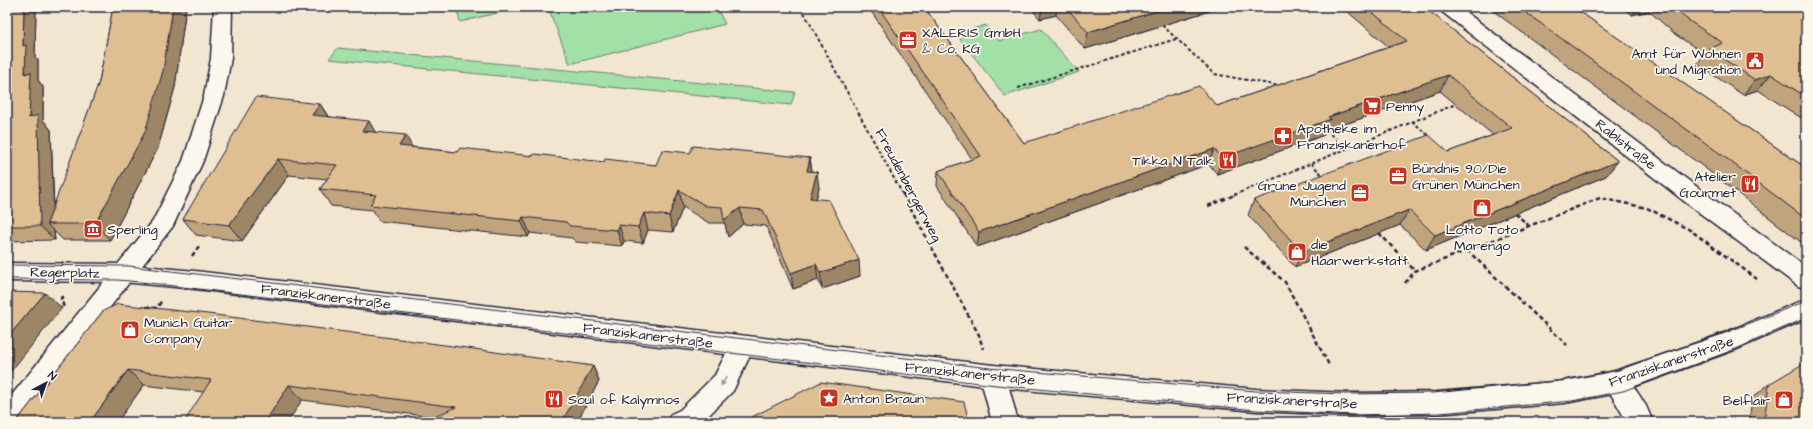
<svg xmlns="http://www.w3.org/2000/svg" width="1813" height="429" font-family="'Architects Daughter',sans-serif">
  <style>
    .green { fill: #a3e0a7; stroke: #628171 }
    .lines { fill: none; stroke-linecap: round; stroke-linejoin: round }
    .minor-casing { stroke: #22223b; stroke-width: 3 }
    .major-casing { stroke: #22223b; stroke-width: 3 }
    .path-far1 { stroke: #22223b; stroke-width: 2; stroke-dasharray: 3.5 2.5; stroke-linecap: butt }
    .path { stroke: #22223b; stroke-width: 2.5; stroke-dasharray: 4.5 3; stroke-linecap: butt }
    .minor { fill: #fbf7ec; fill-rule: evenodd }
    .major { fill: #fbf7ec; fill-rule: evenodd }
    .tram { stroke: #22223b; stroke-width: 1 }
    .wall { fill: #c0a47e; stroke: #22223b }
    .shaded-wall { fill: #9c8666; stroke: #22223b }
    .building { fill: #dfbf92; stroke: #22223b }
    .oneway { fill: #99979c }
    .labels { text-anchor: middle; stroke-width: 3.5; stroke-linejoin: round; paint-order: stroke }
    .poi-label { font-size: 14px; fill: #22223b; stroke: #fbf7ec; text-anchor: start }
    .street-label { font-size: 14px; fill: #22223b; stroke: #fbf7ec }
  </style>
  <rect width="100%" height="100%" fill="#f3e6d1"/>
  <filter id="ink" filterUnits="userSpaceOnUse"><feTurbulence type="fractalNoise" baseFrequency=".025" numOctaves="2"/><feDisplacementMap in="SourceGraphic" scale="8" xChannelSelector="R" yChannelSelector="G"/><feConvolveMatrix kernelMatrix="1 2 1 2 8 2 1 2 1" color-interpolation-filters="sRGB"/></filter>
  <g filter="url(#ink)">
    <!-- green -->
    <path class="green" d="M456,7H522L460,22Z
      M548,7H716L725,24L570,64Z
      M986,25L999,41L1041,29L1079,72L1005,96L956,34Z
      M338,48L795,92L791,105L329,59Z"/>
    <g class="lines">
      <!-- minor casing -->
      <g class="minor-casing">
        <path id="minor" d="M214,7H232L231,58L224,96L203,161L173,226L21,422H7V401L153,221L183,161L204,96L211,58Z
          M1438,7H1459L1705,193L1806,267V288L1798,286L1689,205L1441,11Z
          M742,337L751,340L754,347L733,391L702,422H667L671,414L680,410L715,375L733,340Z
          M993,365L1002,368L1006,376L1018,422H992L980,376L984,368Z
          M1617,371L1626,374L1646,406L1653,422H1627L1604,382L1608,374Z"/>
      </g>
      <!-- major casing -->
      <g class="major-casing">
        <path id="major" d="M7,263L123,264L195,271L993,365L1256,389L1350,393L1437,392L1565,381L1617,371L1719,335L1806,299V319L1737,349L1617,393L1565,403L1437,414L1350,415L1256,411L993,387L195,289L123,282L7,281Z"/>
      </g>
      <!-- path-far1 -->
      <path class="path-far1" d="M801,7L903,195
        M1162,25L1214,74L1280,86
        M1018,88L1176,39
        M1412,121L1430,137
        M1326,130L1346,149
        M1311,163L1324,177
        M1234,195L1456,104"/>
      <!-- path -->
      <path class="path" d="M903,194L979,335L983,349
        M1208,206L1237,194
        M1515,213L1528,225
        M1379,233L1415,271
        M1244,247L1285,282L1329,365
        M1467,250L1567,345
        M192,256L199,246
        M1405,283L1415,271L1600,198L1647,208L1690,230L1757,279
        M63,296L61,298L64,308
        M145,307L157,308L162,300"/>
      <!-- minor -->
      <use href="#minor" class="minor"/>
      <!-- major -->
      <use href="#major" class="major"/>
      <!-- tram -->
      <path class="tram" d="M7,265L129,266L990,368L1256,391L1346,394L1433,393L1557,381L1611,371L1720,335L1806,301
        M7,279L117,280L141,282L996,385L1256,410L1355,415L1440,413L1572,401L1623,391L1736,349L1806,318"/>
    </g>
    <!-- wall -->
    <path class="wall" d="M7,7H36L35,57L38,60V80L43,87V120L51,130L54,207L99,82L113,7H186L175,87L158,148L110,240H63L54,231L55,240L7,241Z
      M868,7H924L1024,143L1217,106L1389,47L1342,7H1424L1618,161L1606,176L1426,250L1400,225L1295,267L1248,215L1254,200L1448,152L1493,135L1440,91L1325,131L1324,135L1217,174L1209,164L977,247L937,186L938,171L972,159Z
      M1030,7H1222L1085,49L1056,15L1040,19Z
      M1488,7H1588L1577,10L1806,168V246L1709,171Z
      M1623,7H1806V121L1758,90L1743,95L1697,64L1705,54L1676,35L1649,11L1632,15Z
      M320,104L328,116L375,132L412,147L457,152L533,156L604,162L656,165L690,153L810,158L812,171L819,188L816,199L860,276L822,289L818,280L793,289L766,226L743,224L728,237L725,223H709L683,207L673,232L648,230L643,243L624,241L622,246L576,242L572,238L530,233L528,237L379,221L373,210L331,206L320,189L327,179L289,175L242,241L196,235L183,219Z
      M103,311L593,366L599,381L577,422H422L433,417L302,400L203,392L144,385L117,422H16Z
      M1769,384L1806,422H1749L1752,398Z"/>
    <!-- shaded-wall -->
    <path class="shaded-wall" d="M24,7H36L35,57L38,60V80L43,87V120L51,130L54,224H47L54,231L55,240L40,226L23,46Z
      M173,7H186L175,87L158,148L110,240L95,224Z
      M1042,7H1057L1056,15L1040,19Z
      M1170,7H1222L1085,49L1088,32Z
      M1558,7H1588L1553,15Z
      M1638,7H1651L1649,11L1632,15Z
      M1771,74L1758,90L1743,95L1755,80Z
      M1448,75L1440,91L1325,131L1324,135L1217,174L1222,158L1328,117Z
      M320,104L330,120L312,115Z
      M369,121L378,137L362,131Z
      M406,135L414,151L399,146Z
      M1214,149L1209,164L977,247L979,232Z
      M810,158L812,174L807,171Z
      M278,159L289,175L242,241L229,225Z
      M1618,161L1606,176L1426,250L1435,235Z
      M817,172L819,188L812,214L810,198Z
      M679,190L683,207L673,232L669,216Z
      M740,208L743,224L728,237L724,220Z
      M1409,210L1400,225L1295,267L1302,252Z
      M644,213L648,230L643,243L638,227Z
      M523,217L530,233L528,237L521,221Z
      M619,225L624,241L622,246L617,230Z
      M859,260L860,276L822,289L820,273Z
      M816,264L818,280L793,289L791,273Z
      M45,293L62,308L7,376V338Z
      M593,366L599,381L577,422H557Z
      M128,370L144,385L117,422H90Z
      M289,385L302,400L288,422H265Z"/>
    <!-- building -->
    <path class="building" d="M7,7H24L23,46L26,45L25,74L31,72L29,118L38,115L40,226H7Z
      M113,7H173L163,71L145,132L95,224H47L99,82Z
      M878,7H924L1024,143L1199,86L1217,106L1407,41L1366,7H1424L1618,161L1435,235L1409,210L1302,252L1254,200L1429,135L1448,152L1512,128L1448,75L1328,117L1331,119L1222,158L1214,149L979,232L938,171L981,156Z
      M1066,7H1170L1088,32Z
      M1518,7H1573L1806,168V219L1722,155Z
      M1672,7H1806V97L1771,74L1755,80L1709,49L1723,43L1688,20Z
      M256,97L320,104L312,115L369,121L362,131L406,135L399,146L457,152L460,148L533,156L534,154L604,162L605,159L656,165L662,150L690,153L693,146L810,158L807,171L817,172L810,198L829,200L859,260L820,273L816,264L791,273L763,210L740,208L724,220L722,207L706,206L679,190L669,216L644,213L638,227L619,225L617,230L570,226L566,222L523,217L521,221L370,205L376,195L320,189L337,165L278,159L229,225L183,219Z
      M7,292L45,293L7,338Z
      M118,304L208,314L460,347L593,366L564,418L557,422H422L456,407L289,385L265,422H184L211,380L128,370L90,422H16L103,311Z
      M1806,362V422H1764L1769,384Z
      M821,382L964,402L969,422H742Z"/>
    <!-- one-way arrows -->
    <defs><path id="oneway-solid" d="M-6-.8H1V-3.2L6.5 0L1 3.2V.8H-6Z"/></defs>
    <use class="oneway" href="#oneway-solid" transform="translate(724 381) rotate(124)"/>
  </g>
  <!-- icons -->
  <defs>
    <g id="office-square" transform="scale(1)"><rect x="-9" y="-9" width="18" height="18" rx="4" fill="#c8321e" stroke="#fbf7ec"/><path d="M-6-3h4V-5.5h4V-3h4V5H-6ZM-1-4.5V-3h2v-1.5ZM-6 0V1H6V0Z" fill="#fff"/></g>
    <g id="civic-square" transform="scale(1)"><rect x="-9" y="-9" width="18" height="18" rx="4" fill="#c8321e" stroke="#fbf7ec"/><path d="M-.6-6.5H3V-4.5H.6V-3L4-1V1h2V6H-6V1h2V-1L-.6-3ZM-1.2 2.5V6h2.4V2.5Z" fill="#fff"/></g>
    <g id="supermarket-square" transform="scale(1)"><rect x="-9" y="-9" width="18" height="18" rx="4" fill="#c8321e" stroke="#fbf7ec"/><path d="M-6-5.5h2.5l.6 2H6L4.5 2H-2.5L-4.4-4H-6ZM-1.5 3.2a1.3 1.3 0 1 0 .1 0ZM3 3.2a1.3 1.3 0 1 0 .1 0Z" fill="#fff"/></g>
    <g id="pharmacy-square" transform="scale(1)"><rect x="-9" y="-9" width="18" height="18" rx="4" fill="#c8321e" stroke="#fbf7ec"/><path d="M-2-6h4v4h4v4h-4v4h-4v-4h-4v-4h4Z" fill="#fff"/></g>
    <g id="restaurant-square" transform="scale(1)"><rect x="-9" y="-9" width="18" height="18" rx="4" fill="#c8321e" stroke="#fbf7ec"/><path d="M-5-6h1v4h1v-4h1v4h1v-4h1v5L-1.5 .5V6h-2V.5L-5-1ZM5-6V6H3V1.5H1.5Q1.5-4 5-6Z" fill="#fff"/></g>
    <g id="shop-square" transform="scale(1)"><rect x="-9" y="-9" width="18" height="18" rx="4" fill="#c8321e" stroke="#fbf7ec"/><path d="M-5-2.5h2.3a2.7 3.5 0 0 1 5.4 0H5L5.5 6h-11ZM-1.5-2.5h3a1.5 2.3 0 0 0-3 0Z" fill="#fff"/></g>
    <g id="museum-square" transform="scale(1)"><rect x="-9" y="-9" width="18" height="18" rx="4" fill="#c8321e" stroke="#fbf7ec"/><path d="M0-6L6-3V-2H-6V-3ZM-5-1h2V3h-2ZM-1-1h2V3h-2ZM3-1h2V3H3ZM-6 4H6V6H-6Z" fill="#fff"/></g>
    <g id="sight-square" transform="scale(1)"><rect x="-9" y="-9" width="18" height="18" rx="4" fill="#c8321e" stroke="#fbf7ec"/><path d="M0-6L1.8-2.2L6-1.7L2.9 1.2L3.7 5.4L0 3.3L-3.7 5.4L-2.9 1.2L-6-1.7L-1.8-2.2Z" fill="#fff"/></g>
  </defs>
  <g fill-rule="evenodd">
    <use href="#office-square" x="908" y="40"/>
    <use href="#civic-square" x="1755" y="61"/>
    <use href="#supermarket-square" x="1372" y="106"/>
    <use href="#pharmacy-square" x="1283" y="136"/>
    <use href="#restaurant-square" x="1228" y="160"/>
    <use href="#office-square" x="1398" y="176"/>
    <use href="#restaurant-square" x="1750" y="184"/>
    <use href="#office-square" x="1360" y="193"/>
    <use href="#shop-square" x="1482" y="208"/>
    <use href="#museum-square" x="93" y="229"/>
    <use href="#shop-square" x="1297" y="252"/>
    <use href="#shop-square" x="130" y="330"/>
    <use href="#sight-square" x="829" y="398"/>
    <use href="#restaurant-square" x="554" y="399"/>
    <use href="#shop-square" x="1784" y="400"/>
  </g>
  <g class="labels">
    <!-- poi labels -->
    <g class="poi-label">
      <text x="922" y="37">XALERIS GmbH<tspan x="922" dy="16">&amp; Co. KG</tspan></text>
      <text x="1741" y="58" text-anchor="end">Amt für Wohnen<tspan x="1741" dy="16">und Migration</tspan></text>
      <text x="1386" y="111">Penny</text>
      <text x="1297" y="133">Apotheke im<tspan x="1297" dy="16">Franziskanerhof</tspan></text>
      <text x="1214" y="165" text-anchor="end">Tikka N Talk</text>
      <text x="1412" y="173">Bündnis 90/Die<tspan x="1412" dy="16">Grünen München</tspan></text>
      <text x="1736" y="181" text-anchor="end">Atelier<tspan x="1736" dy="16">Gourmet</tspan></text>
      <text x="1346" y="190" text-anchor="end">Grüne Jugend<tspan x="1346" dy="16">München</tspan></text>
      <text x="107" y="234">Sperling</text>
      <text x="1482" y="234" text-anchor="middle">Lotto Toto<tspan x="1482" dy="16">Marengo</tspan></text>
      <text x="1311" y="249">die<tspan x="1311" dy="16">Haarwerkstatt</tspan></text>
      <text x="144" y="327">Munich Guitar<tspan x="144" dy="16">Company</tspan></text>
      <text x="843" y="403">Anton Braun</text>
      <text x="568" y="404">Soul of Kalymnos</text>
      <text x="1770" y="405" text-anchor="end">Belflair</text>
    </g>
    <!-- street labels -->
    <g class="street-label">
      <text transform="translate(1626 144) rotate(38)" y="5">Rablstraße</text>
      <text transform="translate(909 185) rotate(62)" y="5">Freudenbergerweg</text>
      <text transform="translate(65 272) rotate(1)" y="5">Regerplatz</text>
      <text transform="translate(326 296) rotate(7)" y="5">Franziskanerstraße</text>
      <text transform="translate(648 335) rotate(7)" y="5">Franziskanerstraße</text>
      <text transform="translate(1671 361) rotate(-19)" y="5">Franziskanerstraße</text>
      <text transform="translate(970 373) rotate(6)" y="5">Franziskanerstraße</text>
      <text transform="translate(1292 400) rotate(3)" y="5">Franziskanerstraße</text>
    </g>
  </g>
  <!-- margin -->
  <rect width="1813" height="429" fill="none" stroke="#fbf7ec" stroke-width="24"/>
  <rect x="12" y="12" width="1789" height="405" fill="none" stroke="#22223b" stroke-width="1.5" filter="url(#ink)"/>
  <!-- north arrow -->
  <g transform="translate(46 383) rotate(41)" stroke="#fbf7ec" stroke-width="3" paint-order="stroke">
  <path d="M0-3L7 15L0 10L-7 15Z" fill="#22223b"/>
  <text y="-6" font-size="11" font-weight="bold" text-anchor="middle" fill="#22223b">N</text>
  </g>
</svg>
